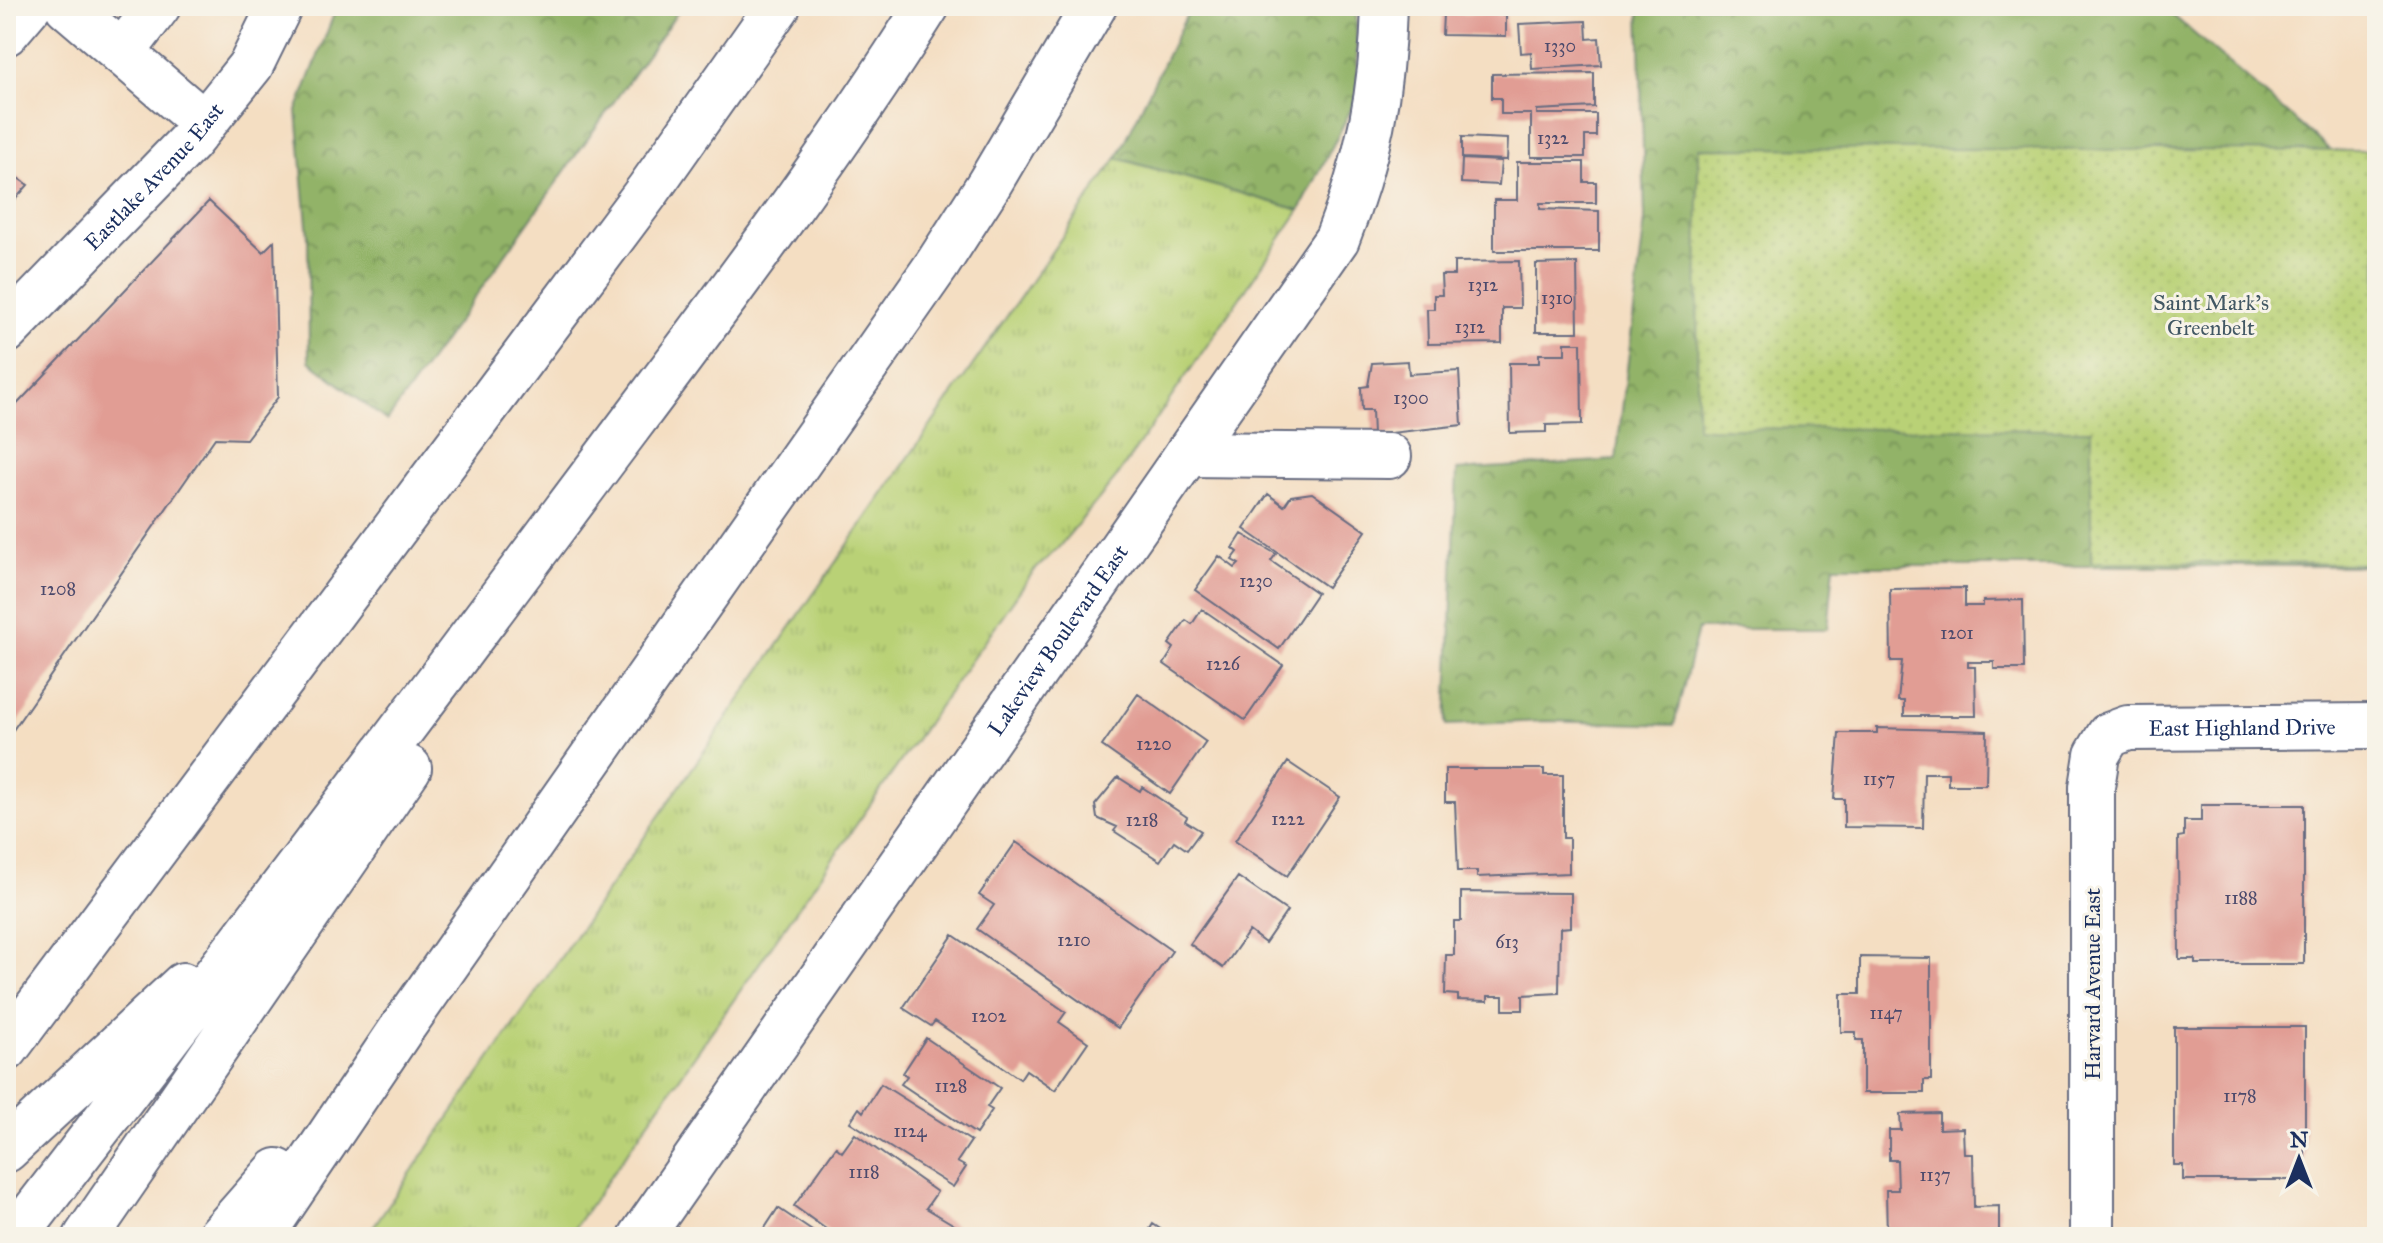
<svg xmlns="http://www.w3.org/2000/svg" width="2383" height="1243" font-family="'IM FELL Great Primer',serif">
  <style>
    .grass { fill: url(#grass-tufts); stroke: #6a806a; stroke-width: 2 }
    .forest { fill: url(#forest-crowns); stroke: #567162; stroke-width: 2 }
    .park { fill: url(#park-dots); stroke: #6a806a; stroke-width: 2 }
    .building { fill: #e19d94 }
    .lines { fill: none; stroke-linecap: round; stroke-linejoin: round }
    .minor-casing { stroke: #676c81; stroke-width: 48 }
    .major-casing { stroke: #676c81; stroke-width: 48 }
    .highway-casing { stroke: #676c81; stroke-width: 48 }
    .minor { stroke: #fff; stroke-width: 44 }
    .major { stroke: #fff; stroke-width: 44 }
    .highway { stroke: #fff; stroke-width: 44 }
    .labels { text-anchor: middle; stroke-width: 6; stroke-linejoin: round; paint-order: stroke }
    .number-label { font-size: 18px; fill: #4c4a6c }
    .street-label { font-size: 22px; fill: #1b2f5e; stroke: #f7f3e8 }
    .park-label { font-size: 22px; fill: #425864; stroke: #f7f3e8 }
  </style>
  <defs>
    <pattern id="grass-tufts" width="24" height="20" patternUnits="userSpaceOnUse" patternTransform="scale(2)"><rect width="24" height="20" fill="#b9d176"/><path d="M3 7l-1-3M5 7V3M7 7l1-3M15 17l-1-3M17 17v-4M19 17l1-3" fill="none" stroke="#9eb468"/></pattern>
    <pattern id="forest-crowns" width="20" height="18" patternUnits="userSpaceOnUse" patternTransform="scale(2)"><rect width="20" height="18" fill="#92b367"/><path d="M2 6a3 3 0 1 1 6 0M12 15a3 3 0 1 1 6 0" fill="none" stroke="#769258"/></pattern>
    <pattern id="park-dots" width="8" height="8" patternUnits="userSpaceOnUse" patternTransform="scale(2)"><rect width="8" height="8" fill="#b9d176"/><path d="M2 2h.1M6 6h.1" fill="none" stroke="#9eb468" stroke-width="1.8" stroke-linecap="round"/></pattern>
  </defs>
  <rect width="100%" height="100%" fill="#f7f3e8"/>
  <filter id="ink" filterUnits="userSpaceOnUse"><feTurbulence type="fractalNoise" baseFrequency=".0125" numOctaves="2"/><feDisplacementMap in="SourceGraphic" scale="16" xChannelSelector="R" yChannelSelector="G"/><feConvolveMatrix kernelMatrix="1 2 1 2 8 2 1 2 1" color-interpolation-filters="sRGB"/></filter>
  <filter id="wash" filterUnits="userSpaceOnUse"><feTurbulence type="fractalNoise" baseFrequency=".006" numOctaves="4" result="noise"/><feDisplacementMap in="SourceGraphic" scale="32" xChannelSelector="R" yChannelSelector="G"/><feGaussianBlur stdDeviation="1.8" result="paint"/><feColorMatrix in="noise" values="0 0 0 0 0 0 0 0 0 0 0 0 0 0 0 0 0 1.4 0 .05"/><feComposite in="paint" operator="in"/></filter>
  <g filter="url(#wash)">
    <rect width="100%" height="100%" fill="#f4dec2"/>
    <!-- grass -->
    <path class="grass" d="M1117,158L1300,210L1116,478L1058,548L1033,572L568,1237H366Z"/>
    <!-- forest -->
    <path class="forest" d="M337,6H682L387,421L309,361L308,237L297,111Z
      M1191,6H1356L1358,96L1300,210L1117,158Z
      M1639,6H2162L2331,151H2377V566H1834L1828,629H1698L1674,725L1548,721L1447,725L1457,470L1616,460L1645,220Z"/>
    <!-- park -->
    <path class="park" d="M1698,148L2377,151V564L2091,562V430L1697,428Z"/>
    <g id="blocks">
      <!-- building -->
      <path class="building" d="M1443,14L1506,15V36L1442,35Z
        M1586,21L1587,39L1599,38L1601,65L1532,69L1531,52L1521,53L1519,24Z
        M1594,73V107L1537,110V114H1596V136H1585V157H1531V114H1501V98H1492V74Z
        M1462,137L1508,139L1507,160L1462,158Z
        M1462,159L1501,161L1499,185L1461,183Z
        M1517,162H1584V182H1596V203H1540V209L1599,211V251H1494V200H1517Z
        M6,170L28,185L6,210Z
        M209,201L263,252L274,241L278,397L246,439L215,438L6,740V416Z
        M1519,261L1520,308H1502V343L1428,344L1427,309H1434V295H1442L1441,275H1454V262Z
        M1577,263L1578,332H1536V264Z
        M1565,343H1581L1582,424L1546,425V432L1510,433L1509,363H1539V354H1565Z
        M1408,361L1409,374L1459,371L1462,425L1373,435L1372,410H1362L1361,387L1368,386L1372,363Z
        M1312,493L1366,531L1327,587L1244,529L1268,494L1284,506L1291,496Z
        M1242,534L1276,554L1271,561L1317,593L1279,649L1195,590L1219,556L1235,568L1239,564L1232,560L1238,552L1233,548Z
        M1965,588V606H1983V601L2023,600L2024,669H1994V662H1968V667H1975L1976,716H1904V701H1898L1902,661H1891L1890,589Z
        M1202,609L1283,665L1245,720L1164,664L1174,648L1169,644L1186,620L1192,624Z
        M1138,694L1206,742L1170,794L1102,746Z
        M1877,728L1987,731L1986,785H1948V773H1924L1923,828L1844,827V799H1834L1839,733H1877Z
        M1288,762L1340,797L1287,876L1235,841Z
        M1445,769H1544V775H1563V838H1569V873L1477,877V871H1458L1455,802H1445Z
        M1118,777L1140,791L1142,787L1187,817L1185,821L1201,831L1187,850L1174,841L1160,861L1114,831L1117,827L1097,818L1095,805Z
        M2201,805H2304V964H2195V959H2179L2178,837L2184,836V821H2201Z
        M1016,842L1172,951L1118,1028L977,929L994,905L979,895Z
        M1238,877L1287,911L1265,943L1249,931L1223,968L1190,944Z
        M1461,892L1571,893V927L1560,928L1559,993L1523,995V1010H1503V996H1488V1001L1458,1000V995L1445,994L1446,955H1454V921H1461Z
        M953,935L1066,1012L1059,1022L1088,1042L1055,1090L1026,1070L1020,1079L935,1021L931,1026L903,1008Z
        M1860,957L1931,958V1080H1924V1093H1863V1040H1856V1032H1841V994H1860Z
        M2174,1027H2305V1180H2183V1165H2174Z
        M926,1038L1000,1088L987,1107L992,1110L976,1134L901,1084L907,1076L903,1073Z
        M881,1084L971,1141L957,1162L966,1167L953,1187L850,1122L859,1108L863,1112Z
        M1939,1113V1129L1963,1128L1964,1154H1973L1974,1207L1999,1206V1237H1887L1886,1190H1898L1897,1160H1889V1130H1901L1900,1114Z
        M855,1134L937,1192L926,1208L961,1229L955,1237H837L794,1206L836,1147L842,1152Z
        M778,1208L821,1237H759Z
        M1153,1224L1172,1237H1145Z"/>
    </g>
  </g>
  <g filter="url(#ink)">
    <use href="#blocks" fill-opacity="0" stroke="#676c81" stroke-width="2"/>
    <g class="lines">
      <!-- minor casing -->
      <g class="minor-casing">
        <g id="minor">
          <path d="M67,6L204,123"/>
          <path d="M6,33L29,6"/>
          <path d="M122,53L158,6"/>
          <path d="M1187,454L1389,456"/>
          <path id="s1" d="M641,1237L1337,239C1368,161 1382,91 1384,6"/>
          <path id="s2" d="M2092,1237V787L2097,755L2109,735L2128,728L2377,726"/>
        </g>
      </g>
      <!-- major casing -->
      <g class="major-casing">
        <g id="major">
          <path id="s3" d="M6,331L189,142L251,65L280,6"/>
        </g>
      </g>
      <!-- highway casing -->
      <g class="highway-casing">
        <path id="highway" d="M6,1049L649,189L778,6
          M6,1150L183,985
          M15,1237C200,997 383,756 564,513C688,347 816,182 927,6
          M86,1237L409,768
          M219,1237L277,1171
          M261,1237L400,1031L937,265L989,184L1094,6"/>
      </g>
      <!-- minor -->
      <use href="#minor" class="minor"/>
      <!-- major -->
      <use href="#major" class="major"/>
      <!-- highway -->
      <use href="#highway" class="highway"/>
    </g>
  </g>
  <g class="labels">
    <!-- number labels -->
    <g class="number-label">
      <text x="1560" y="52">1330</text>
      <text x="1553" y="144">1322</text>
      <text x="1483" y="291">1312</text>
      <text x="1557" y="304">1310</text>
      <text x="1470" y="333">1312</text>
      <text x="1411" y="404">1300</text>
      <text x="1256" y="587">1230</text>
      <text x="58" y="595">1208</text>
      <text x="1957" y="639">1201</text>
      <text x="1223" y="670">1226</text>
      <text x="1154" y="750">1220</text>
      <text x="1879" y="785">1157</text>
      <text x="1288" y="825">1222</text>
      <text x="1142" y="826">1218</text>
      <text x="2241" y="904">1188</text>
      <text x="1074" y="946">1210</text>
      <text x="1507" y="948">613</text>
      <text x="1886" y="1019">1147</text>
      <text x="989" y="1022">1202</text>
      <text x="951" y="1092">1128</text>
      <text x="2240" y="1102">1178</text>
      <text x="910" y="1137">1124</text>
      <text x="864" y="1178">1118</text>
      <text x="1935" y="1181">1137</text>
    </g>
    <!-- street labels -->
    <g class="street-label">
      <text dy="8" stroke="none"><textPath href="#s3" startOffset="214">Eastlake Avenue East</textPath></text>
      <text dy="8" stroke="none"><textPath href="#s1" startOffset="728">Lakeview Boulevard East</textPath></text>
      <text dy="8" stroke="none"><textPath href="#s2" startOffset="640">East Highland Drive</textPath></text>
      <text transform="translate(2092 984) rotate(-90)" y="8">Harvard Avenue East</text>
    </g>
    <!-- park labels -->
    <g class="park-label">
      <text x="2211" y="310">Saint Mark's<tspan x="2211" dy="25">Greenbelt</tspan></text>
    </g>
  </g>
  <!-- margin -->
  <rect width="2383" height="1243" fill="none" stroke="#f7f3e8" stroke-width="32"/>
  <!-- north arrow -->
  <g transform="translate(2299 1159)" stroke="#f7f3e8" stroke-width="6" paint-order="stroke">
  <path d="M0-6L14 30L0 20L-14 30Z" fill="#1b2f5e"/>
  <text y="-12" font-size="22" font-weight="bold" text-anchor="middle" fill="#1b2f5e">N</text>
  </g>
</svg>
